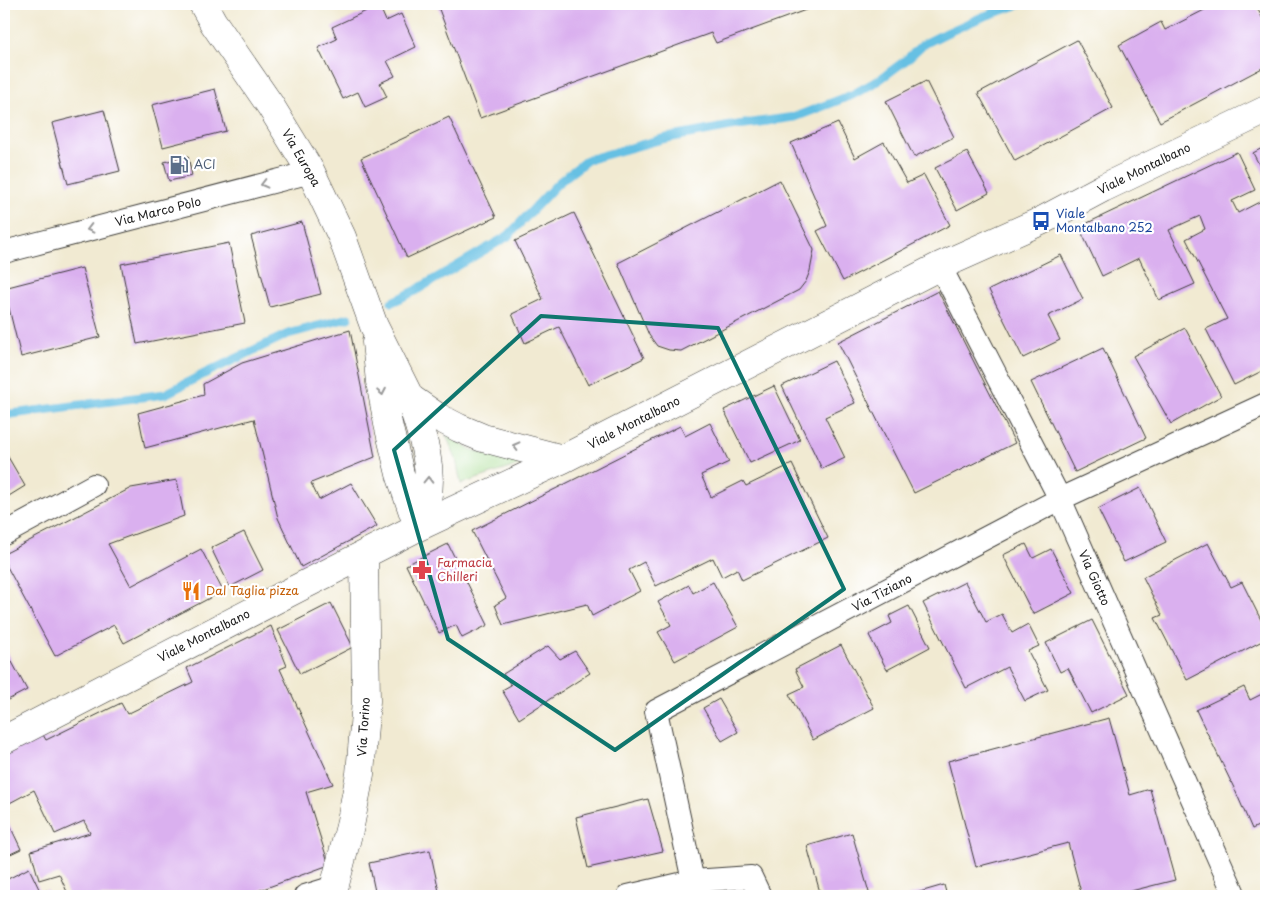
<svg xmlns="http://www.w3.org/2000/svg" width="1270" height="900" font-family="'Playpen Sans',sans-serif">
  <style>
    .green { fill: #a2da8b; stroke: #5f7b54 }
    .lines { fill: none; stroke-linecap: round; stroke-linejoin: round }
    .stream { stroke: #66c0e3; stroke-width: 9 }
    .building { fill: #dab0ef }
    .street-casing { stroke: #3c3b37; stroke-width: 24 }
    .secondary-casing { stroke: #3c3b37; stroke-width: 29 }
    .street { stroke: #fff; stroke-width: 22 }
    .secondary { stroke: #fff; stroke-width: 28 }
    .oneway { stroke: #999 }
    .marked { fill: none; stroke: #0f766e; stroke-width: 4; stroke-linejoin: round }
    .labels { text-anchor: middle; stroke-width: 4.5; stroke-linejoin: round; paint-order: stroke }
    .street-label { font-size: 12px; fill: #1c1c1c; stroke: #fff }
    .service-label { font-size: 12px; fill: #4e5e75; stroke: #fff; text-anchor: start }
    .transit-label { font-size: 12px; fill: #164399; stroke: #fff; text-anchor: start }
    .health-label { font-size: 12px; fill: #be3a42; stroke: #fff; text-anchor: start }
    .food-label { font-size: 12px; fill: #c56008; stroke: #fff; text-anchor: start }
  </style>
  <rect width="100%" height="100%" fill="#fff"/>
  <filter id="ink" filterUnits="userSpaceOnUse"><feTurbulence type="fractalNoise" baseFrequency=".02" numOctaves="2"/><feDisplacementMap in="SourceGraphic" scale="10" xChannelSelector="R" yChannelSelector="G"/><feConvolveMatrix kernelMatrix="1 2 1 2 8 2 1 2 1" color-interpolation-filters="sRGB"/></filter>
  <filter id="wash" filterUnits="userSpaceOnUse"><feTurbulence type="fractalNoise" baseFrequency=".0096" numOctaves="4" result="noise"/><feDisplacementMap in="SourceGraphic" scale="20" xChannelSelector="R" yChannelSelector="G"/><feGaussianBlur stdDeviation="1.12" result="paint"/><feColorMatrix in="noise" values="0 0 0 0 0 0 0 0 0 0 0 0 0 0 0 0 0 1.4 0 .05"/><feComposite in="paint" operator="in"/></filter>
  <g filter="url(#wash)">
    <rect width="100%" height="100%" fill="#f1ead2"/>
    <!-- green -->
    <path class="green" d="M446,435L470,449L496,458L522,464L461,484L456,459Z"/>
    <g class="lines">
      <!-- stream -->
      <path class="stream" d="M392,302L413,292L508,236L558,183L587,160L662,139L731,126L795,117L852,95L879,80L906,60L922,45L944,34L982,17L1020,4
        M4,415L165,394L208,372L288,334L348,318"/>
    </g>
    <g id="blocks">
      <!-- building -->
      <path class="building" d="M437,4H822L716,43L711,33L480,118Z
        M1216,4H1255L1266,25V66L1160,122L1119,45L1161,22L1165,30Z
        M379,5L386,21L401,14L416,47L387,61L395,76L380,83L387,97L365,107L358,92L343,99L318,48L337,39L332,27Z
        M1077,40L1113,108L1015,161L978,93Z
        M926,81L954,137L914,157L886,101Z
        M215,89L226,131L163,147L152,105Z
        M104,110L120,171L68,184L52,123Z
        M449,117L496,217L407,258L361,158Z
        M838,123L855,158L884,142L907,183L924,175L950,225L843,281L817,231L827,226L791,143Z
        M1266,146V178L1253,153Z
        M967,152L989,193L957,210L935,168Z
        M1237,152L1255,190L1232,201L1238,213L1265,199L1266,201V369L1234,385L1206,329L1227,319L1186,239L1205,229L1200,216L1169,230L1195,284L1159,300L1139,258L1102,276L1079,227Z
        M188,156L192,176L169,181L164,162Z
        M780,180L814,250L810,271L806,281L799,290L681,351L669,350L657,346L649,335L618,263Z
        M574,213L644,358L588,385L559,327L525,343L512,314L543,299L515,241Z
        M302,222L321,294L270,307L251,236Z
        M229,243L245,323L137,344L121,264Z
        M1061,255L1083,299L1048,316L1060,340L1023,358L989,290Z
        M82,268L100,337L21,357L4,288Z
        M938,291L1015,443L914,493L838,342Z
        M1185,328L1221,396L1171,424L1133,356Z
        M350,330L375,457L311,483L319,500L351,483L377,526L301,567L278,518L254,419L145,448L138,413L204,395L203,384L242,363Z
        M1103,348L1146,438L1075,472L1031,382Z
        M834,361L855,403L825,417L845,458L822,469L782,386Z
        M774,386L800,440L750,463L724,410Z
        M710,423L729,462L701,475L711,497L743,481L746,486L792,464L828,538L742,580L737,569L722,577L713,558L656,586L644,562L629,570L640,591L592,616L587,604L503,625L495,605L506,598L472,531L680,426L685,436Z
        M4,450L25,486L4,499Z
        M177,480L184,516L108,544L131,586L201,549L223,591L124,643L114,625L55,656L4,561V554L131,488Z
        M1140,488L1166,542L1124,562L1098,509Z
        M244,532L263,570L230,587L211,548Z
        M1208,543L1231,587L1242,582L1266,630V639L1187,680L1155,618L1162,615L1143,577Z
        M448,544L488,625L462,638L456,625L439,633L406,565Z
        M1026,544L1033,558L1051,549L1074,593L1033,614L1003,555Z
        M713,582L738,627L675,661L658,632L671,625L658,602L689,585L693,593Z
        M965,582L986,622L1002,614L1012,633L1028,624L1039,646L1028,651L1048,690L1025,701L1007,667L966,688L923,603Z
        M331,603L353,647L300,674L278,630Z
        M909,606L930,647L887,670L869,635L892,623L889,616Z
        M1092,620L1129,694L1091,713L1068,668L1060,672L1046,643Z
        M271,626L287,666L280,669L333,784L306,792L329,865L244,896H62L68,894L59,874L39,880L31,851L90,833L84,821L55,834L34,790L4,806V752L42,733L46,740L121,703L127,714L193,682L187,668Z
        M841,645L874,708L813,740L789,694L804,687L795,669Z
        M548,646L560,659L575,651L590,673L519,719L502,690L511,685L503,674Z
        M4,647L27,690L4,702Z
        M1244,687L1250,700L1266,692V822L1252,829L1235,790L1196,710Z
        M719,699L738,732L722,741L703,708Z
        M1109,718L1130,795L1150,789L1175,880L1111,896H1082L1068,843L976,867L948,761Z
        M648,799L663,851L588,868L576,817Z
        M4,813L21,849L4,857Z
        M852,833L870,896H821L807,846Z
        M430,850L440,896H376L369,863Z
        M29,868L41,893L47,890L50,896H4V881Z
        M944,885L947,896H906Z"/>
    </g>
  </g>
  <g filter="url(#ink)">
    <use href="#blocks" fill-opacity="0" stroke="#3c3b37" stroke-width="1"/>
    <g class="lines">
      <!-- street casing -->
      <g class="street-casing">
        <path id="street" d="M4,252L311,172
          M940,266L1060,499L1235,896
          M4,534L94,485
          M693,881L656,711L1060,499L1266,404
          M305,896L334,887
          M628,896L693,881L751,877L760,896"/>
      </g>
      <!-- secondary casing -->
      <g class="secondary-casing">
        <path id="secondary" d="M203,4L213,22L270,105L311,172L342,237L374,326L410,398L436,416L459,428L483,438L563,459
          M376,342L380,382L388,424L400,474L418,527
          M410,398C421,432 434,466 427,501C425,510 421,519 418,527
          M4,740L296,589L418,527L563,459L940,266L1041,221L1103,188L1266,110
          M332,896L350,826L360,774L366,701L364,555"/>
      </g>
      <!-- street -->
      <use href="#street" class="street"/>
      <!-- secondary -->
      <use href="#secondary" class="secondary"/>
    </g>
    <!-- one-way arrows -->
    <defs><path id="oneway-chevron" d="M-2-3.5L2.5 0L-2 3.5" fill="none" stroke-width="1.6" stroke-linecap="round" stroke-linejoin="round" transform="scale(1.25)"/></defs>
    <g class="oneway">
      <use href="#oneway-chevron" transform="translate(264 184) rotate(166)"/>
      <use href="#oneway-chevron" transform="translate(90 229) rotate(166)"/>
      <use href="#oneway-chevron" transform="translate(382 392) rotate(79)"/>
      <use href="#oneway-chevron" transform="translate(516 446) rotate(-166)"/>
      <use href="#oneway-chevron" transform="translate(428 480) rotate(-89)"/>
    </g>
  </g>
  <!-- marked area -->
  <path class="marked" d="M541,316L718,328L844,589L615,750L448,639L394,450Z"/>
  <!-- icons -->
  <defs>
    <g id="fuel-bare" transform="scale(1.5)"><path d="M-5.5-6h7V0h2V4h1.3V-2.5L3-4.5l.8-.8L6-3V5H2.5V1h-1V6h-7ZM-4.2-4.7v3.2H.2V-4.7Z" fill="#5c6f8a" stroke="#fff" stroke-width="2.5" paint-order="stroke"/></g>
    <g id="bus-bare" transform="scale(1.5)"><path d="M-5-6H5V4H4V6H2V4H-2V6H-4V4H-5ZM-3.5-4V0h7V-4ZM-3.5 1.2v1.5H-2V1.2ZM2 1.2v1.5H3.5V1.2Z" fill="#1a4fb4" stroke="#fff" stroke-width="2.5" paint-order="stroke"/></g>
    <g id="pharmacy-bare" transform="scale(1.5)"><path d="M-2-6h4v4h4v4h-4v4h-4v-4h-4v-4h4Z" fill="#e0444e" stroke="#fff" stroke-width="2.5" paint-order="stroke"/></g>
    <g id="restaurant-bare" transform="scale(1.5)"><path d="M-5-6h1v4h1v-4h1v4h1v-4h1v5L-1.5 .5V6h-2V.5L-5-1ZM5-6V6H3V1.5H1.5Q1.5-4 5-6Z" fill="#e8710a" stroke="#fff" stroke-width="2.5" paint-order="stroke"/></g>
  </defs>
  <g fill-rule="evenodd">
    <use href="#fuel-bare" x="179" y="165"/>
    <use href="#bus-bare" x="1041" y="221"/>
    <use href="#pharmacy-bare" x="422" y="570"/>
    <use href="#restaurant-bare" x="191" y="591"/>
  </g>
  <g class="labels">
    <!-- street labels -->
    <g class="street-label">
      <text transform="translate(301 158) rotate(60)" y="4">Via Europa</text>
      <text transform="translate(1144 169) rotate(-26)" y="4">Viale Montalbano</text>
      <text transform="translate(158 212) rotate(-14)" y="4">Via Marco Polo</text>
      <text transform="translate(634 423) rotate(-27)" y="4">Viale Montalbano</text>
      <text transform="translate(1094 578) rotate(66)" y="4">Via Giotto</text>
      <text transform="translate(882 593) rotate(-28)" y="4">Via Tiziano</text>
      <text transform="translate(204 636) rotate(-27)" y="4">Viale Montalbano</text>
      <text transform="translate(364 727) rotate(-86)" y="4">Via Torino</text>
    </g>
    <!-- service labels -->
    <g class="service-label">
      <text x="194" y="169">ACI</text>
    </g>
    <!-- transit labels -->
    <g class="transit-label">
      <text x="1056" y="218">Viale<tspan x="1056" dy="14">Montalbano 252</tspan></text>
    </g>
    <!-- health labels -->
    <g class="health-label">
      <text x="437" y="567">Farmacia<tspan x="437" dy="14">Chilleri</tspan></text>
    </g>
    <!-- food labels -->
    <g class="food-label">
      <text x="206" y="595">Dal Taglia pizza</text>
    </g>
  </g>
  <!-- margin -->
  <rect width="1270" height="900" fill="none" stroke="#fff" stroke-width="20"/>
</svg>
